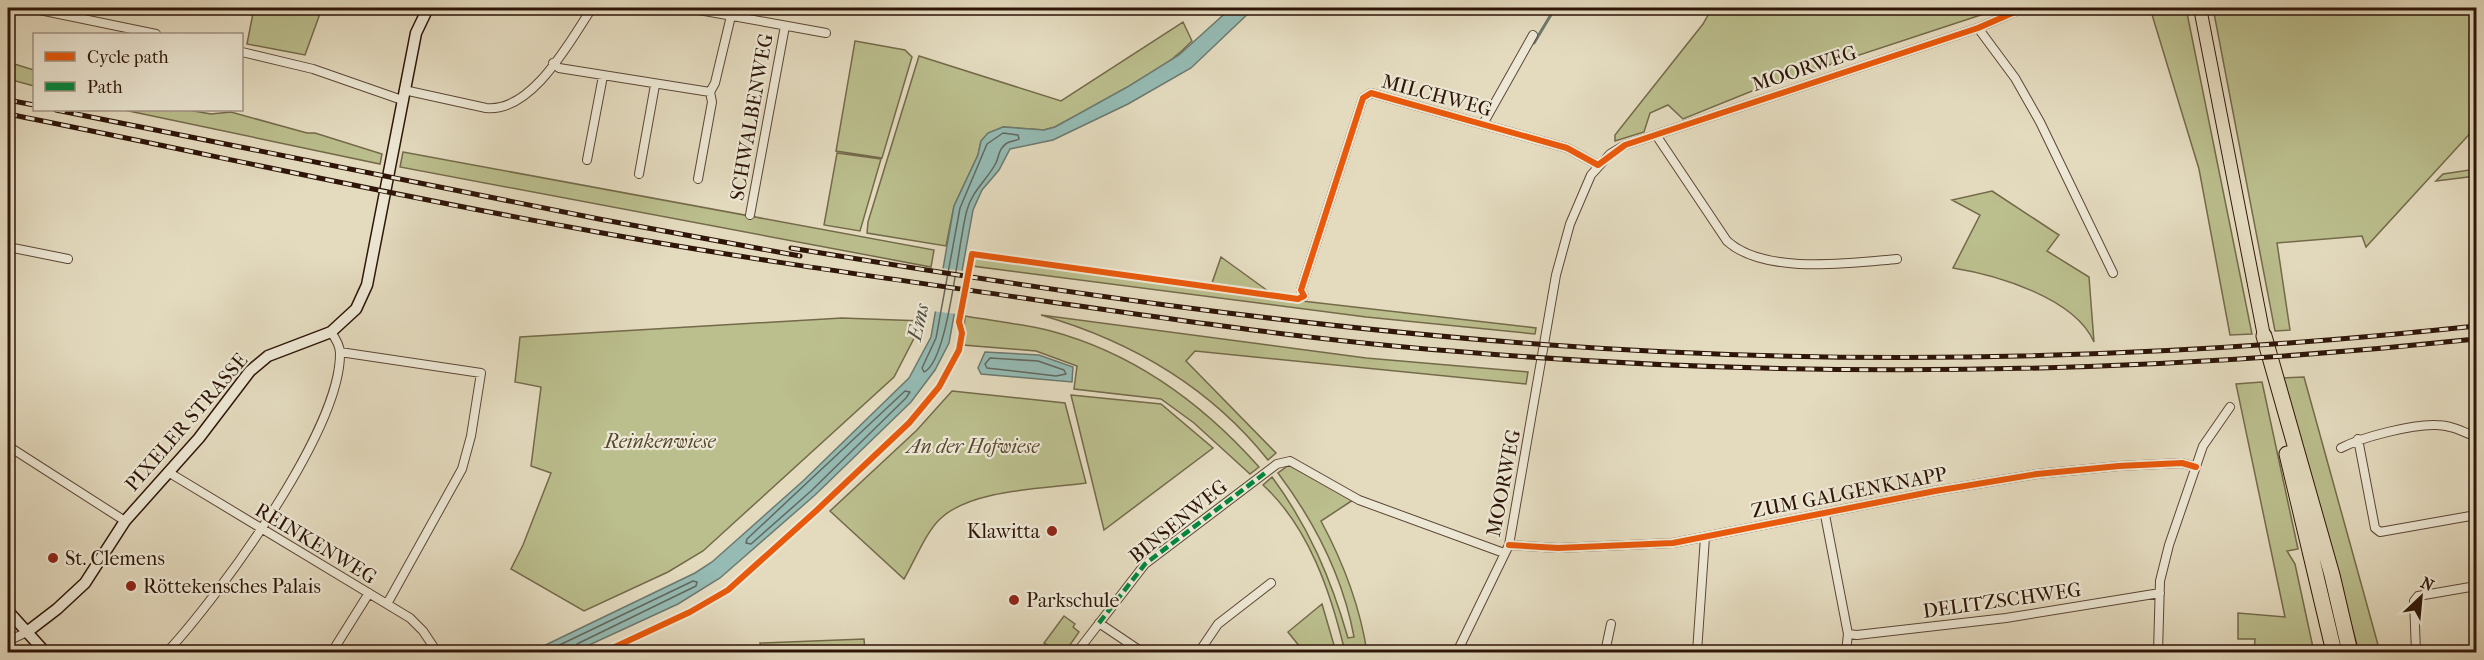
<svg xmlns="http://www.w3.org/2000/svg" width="2484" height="660" font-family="'IM FELL French Canon',serif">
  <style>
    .green { fill: #bbbe8d; stroke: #746a4a; stroke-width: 1.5 }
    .water { fill: #95bbb4; stroke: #6c796f; stroke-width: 1.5 }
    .pier { fill: #e4dbbf }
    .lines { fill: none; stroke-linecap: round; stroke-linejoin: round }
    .shore { stroke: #62685e; stroke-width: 1.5 }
    .stream { stroke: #6c796f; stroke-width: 3 }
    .street-casing { stroke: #5c4636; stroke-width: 10 }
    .secondary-casing { stroke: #2e1508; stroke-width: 13 }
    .primary-casing { stroke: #2e1508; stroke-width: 14 }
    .highway-casing { stroke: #2e1508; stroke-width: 17 }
    .street { stroke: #ede8d5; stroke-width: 8 }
    .secondary { stroke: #ede8d5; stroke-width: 10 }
    .primary { stroke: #e4dbbf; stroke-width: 12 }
    .highway { stroke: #e4dbbf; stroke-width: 15 }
    .rail-casing { stroke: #2e1508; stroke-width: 5 }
    .rail { stroke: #ede8d5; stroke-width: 3; stroke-dasharray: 9; stroke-linecap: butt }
    .quiet { stroke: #00873e; stroke-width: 4.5; stroke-dasharray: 9 4.5; stroke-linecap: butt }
    .cycleway-casing { stroke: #ede8d5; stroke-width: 10 }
    .cycleway { stroke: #e8590c; stroke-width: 6 }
    .poi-dot { fill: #8f2418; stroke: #ede8d5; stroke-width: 2 }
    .labels { text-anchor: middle; stroke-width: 4.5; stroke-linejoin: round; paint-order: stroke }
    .street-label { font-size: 20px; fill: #2e1508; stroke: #ede8d5 }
    .park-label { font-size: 20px; font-style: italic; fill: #584830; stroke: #ede8d5 }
    .poi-label { font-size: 20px; fill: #2e1508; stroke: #ede8d5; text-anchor: start }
    .water-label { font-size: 21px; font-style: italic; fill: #524f44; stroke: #ede8d5 }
  </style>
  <rect width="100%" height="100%" fill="#e4dbbf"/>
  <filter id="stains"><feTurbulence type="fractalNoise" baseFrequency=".00333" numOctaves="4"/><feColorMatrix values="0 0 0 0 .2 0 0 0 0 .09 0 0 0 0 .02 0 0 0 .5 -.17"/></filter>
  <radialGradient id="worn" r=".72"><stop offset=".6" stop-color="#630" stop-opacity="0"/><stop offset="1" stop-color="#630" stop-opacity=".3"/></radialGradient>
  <!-- green -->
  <path class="green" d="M254,8H322L305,55L247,44Z
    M1712,8H2002L1762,87L1683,119L1668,105L1650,113L1644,132L1615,141V135L1703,24Z
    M2150,8H2186L2252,334L2230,335L2199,169Z
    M2213,8H2476V127L2366,247L2362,236L2277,243L2290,330L2275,331Z
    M1183,22L1192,41C1156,79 1101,102 1055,127L1044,130L1003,127L988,134L981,141L978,155L954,206L946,246L867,233L868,222L919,56L1061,101Z
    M855,41L905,50L912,57L882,158L836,151Z
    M8,62L34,70V86L8,79Z
    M124,110H188L211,114L231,112L307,133H315L382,154L380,164Z
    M403,152L934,250L931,267L400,167Z
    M837,153L881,159L860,231L824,225Z
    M2476,169V176L2436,181L2443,174Z
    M1992,191L2059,235L2047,251L2089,277L2094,342C2075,298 1997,275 1953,268L1980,215L1952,200Z
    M975,256L1302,301L1536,328L1535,334L1366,317L972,266Z
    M1221,257L1268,291L1212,283Z
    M1041,315L1366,358L1528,372L1526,384L1195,351L1186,361L1276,453L1268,460C1209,386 1131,341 1041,315Z
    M965,316C994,321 1023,324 1051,331C1133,353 1203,404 1259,467L1250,474L1194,423L1161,399L1074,389L1077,366L1036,351L963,345Z
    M842,318L923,321L894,377L703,551L668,572L584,611L511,569L523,545L551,473L531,466L541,387L515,382L520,337Z
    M2304,377L2380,652H2359L2283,378Z
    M2262,382L2298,549L2287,551L2295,564L2314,652H2254L2255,639H2238V613L2285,617L2236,384Z
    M952,391L1065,403L1086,483C1043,489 971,489 940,519C926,532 914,562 904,579L830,511L917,430Z
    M1071,395L1161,404L1213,448L1104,530Z
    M1289,465L1353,500L1321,521C1343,562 1360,607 1367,652H1345C1331,593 1309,527 1263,485L1272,477C1309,527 1331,579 1348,638L1354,637C1343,577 1314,521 1278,473Z
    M1322,604L1336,652H1304L1288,632Z
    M1064,616L1075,624L1073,627L1079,632L1065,652H1058L1044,643Z
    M864,639L865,652H761L760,643Z"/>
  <!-- water -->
  <path class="water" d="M1231,8H1254L1191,68L1128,104L1053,140L1010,149L999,170L982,190L973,210L949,343L935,370L911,402L815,495L720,578L678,604L574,652H531L695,573L712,562L803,481L909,378L931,337L954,206L978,155L981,141L988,133L1003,127L1044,130L1055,127L1129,86L1179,55Z
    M985,352L1039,355L1073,367L1072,382L981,374L978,368Z"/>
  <!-- pier -->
  <path class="pier" d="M940,268L964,271L956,314L932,311Z"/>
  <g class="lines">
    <!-- shore -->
    <path class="shore" d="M1003,133L1018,135L1019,139C1016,141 1011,141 1007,143C999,148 999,156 996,163C987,180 972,191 967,210C958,240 949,361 924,372L922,368L936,338L960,208L987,144Z
      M990,358L1038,361L1064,370L1066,374L1056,376L987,368L985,364Z
      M905,391L910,392L906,398L811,491L751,544L746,543L747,539Z
      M545,652L693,581L697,582L696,586L577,644L574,652"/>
    <!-- stream -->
    <path class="stream" d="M1534,43L1555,8"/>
    <!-- street casing -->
    <g class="street-casing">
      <path id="street" d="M30,8L156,34
        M688,8L826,33
        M1978,28L2015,78L2040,122L2113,273
        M242,52L313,69L402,100
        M553,63L559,68L710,92L715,83L731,16
        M404,90L486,108C532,113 570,41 592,8
        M1483,124L1533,35
        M1656,135L1727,241C1764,275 1850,263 1897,259
        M587,160L603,76
        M639,174L655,85
        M698,179L712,102L710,92
        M750,215L785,26
        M8,247L68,259
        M1304,296L1301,290L1363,98L1371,93L1567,148L1598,165
        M340,352L481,373L471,436L462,469L387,604
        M2358,439L2375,528L2380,532L2476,515
        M8,446L125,521
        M2341,448C2362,437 2413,424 2436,425C2451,425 2464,432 2476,437
        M168,472L410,618L423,631L437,652
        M1825,515L1848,634L1846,652
        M1509,545L1558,548L1673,543L1935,491L2037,474L2119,466L2182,463L2196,467
        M1099,623L1142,652
        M1848,634L1857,635L2006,618L2160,593
        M8,641L27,632
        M167,652C219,596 341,430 340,353C340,346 336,339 331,332
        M332,652L369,593
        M1077,652L1145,564L1277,464L1290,461L1359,500L1504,553
        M1199,652L1218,624L1271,583
        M1457,652L1509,545L1556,275L1570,224L1591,175L1610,154L1625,145L1978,28L2024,8
        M1605,652L1611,624
        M1697,652L1705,537
        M2158,652L2160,581L2169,545L2203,446L2230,407
        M2416,652L2414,601L2418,596L2476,586"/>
    </g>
    <!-- secondary casing -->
    <g class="secondary-casing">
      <path id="secondary" d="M8,611L45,652
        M27,632L57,609L85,583L125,521L199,438L250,371L268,356L331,332L356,309L367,285L416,33L428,8"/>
    </g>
    <!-- primary casing -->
    <g class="primary-casing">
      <path id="primary" d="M2200,8L2264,336"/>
    </g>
    <!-- highway casing -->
    <g class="highway-casing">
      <path id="highway" d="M2264,336L2332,575L2350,652
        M2287,454L2334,652"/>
    </g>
    <!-- street -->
    <use href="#street" class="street"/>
    <!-- secondary -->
    <use href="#secondary" class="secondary"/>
    <!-- primary -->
    <use href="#primary" class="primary"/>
    <!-- highway -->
    <use href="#highway" class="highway"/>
    <!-- rail casing -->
    <g class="rail-casing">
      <path id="rail" d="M8,100L34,105
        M56,110L599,219L800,256
        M8,114C204,153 399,197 597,232C740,258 885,278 1030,299C1170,319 1310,340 1452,351C1793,380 2136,375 2476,339
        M791,248C1042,290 1296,327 1550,345C1858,367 2170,359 2476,326"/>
    </g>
    <!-- rail -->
    <use href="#rail" class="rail"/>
    <!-- quiet -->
    <path class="quiet" d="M1099,623L1145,564L1265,473"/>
    <!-- cycleway casing -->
    <g class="cycleway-casing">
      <path id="cycleway" d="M1509,545L1558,548L1673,543L1935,491L2037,474L2119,466L2182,463L2196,467
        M604,652L690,612L728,590L817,510L909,423L939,387L959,350L962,333L959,322L972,254L1298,299L1304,296L1301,290L1363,98L1371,93L1567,148L1598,165L1625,145L1978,28L2024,8"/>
    </g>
    <!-- cycleway -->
    <use href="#cycleway" class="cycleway"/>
  </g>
  <!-- markers -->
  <g class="poi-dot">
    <circle cx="1052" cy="531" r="6"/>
    <circle cx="53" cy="558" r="6"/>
    <circle cx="131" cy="586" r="6"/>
    <circle cx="1014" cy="600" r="6"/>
  </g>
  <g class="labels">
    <!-- street labels -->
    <g class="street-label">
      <text transform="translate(1804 68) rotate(-18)" y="7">MOORWEG</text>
      <text transform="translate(1437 95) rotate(15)" y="7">MILCHWEG</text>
      <text transform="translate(751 117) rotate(-80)" y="7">SCHWALBENWEG</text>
      <text transform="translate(186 422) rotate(-49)" y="7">PIXELER STRASSE</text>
      <text transform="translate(1503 483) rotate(-79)" y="7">MOORWEG</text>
      <text transform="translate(1849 492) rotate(-11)" y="7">ZUM GALGENKNAPP</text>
      <text transform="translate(1178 521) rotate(-39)" y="7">BINSENWEG</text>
      <text transform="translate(316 543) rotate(31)" y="7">REINKENWEG</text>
      <text transform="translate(2002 600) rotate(-8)" y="7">DELITZSCHWEG</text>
    </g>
    <!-- park labels -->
    <g class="park-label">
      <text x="660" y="448">Reinkenwiese</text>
      <text x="973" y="453">An der Hofwiese</text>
    </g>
    <!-- poi labels -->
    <g class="poi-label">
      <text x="1040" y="538" text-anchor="end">Klawitta</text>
      <text x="65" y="565">St. Clemens</text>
      <text x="143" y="593">Röttekensches Palais</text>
      <text x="1026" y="607">Parkschule</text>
    </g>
    <!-- water labels -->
    <g class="water-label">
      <text transform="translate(918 322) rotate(-77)" y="7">Ems</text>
    </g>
  </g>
  <!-- margin -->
  <rect width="2484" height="660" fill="none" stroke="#e4dbbf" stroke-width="30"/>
  <rect x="9" y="9" width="2466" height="642" fill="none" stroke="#2e1508" stroke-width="3"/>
  <rect x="15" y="15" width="2454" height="630" fill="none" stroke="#2e1508" stroke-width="1.5"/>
  <!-- legend -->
  <rect x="33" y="33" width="210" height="78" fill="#ede8d5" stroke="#a19483" stroke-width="1.5"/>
  <rect x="45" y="52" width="30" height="9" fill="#e8590c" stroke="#a19483" stroke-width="1.5"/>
  <text x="87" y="63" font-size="18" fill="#2e1508">Cycle path</text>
  <rect x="45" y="82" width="30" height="9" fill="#00873e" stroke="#a19483" stroke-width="1.5"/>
  <text x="87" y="93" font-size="18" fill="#2e1508">Path</text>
  <!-- north arrow -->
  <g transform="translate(2421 597) rotate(26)" stroke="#ede8d5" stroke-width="4.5" paint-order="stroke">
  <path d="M0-4.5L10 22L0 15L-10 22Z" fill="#2e1508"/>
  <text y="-9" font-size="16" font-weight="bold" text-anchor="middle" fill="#2e1508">N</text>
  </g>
  <rect width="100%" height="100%" filter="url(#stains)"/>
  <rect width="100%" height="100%" fill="url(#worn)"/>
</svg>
